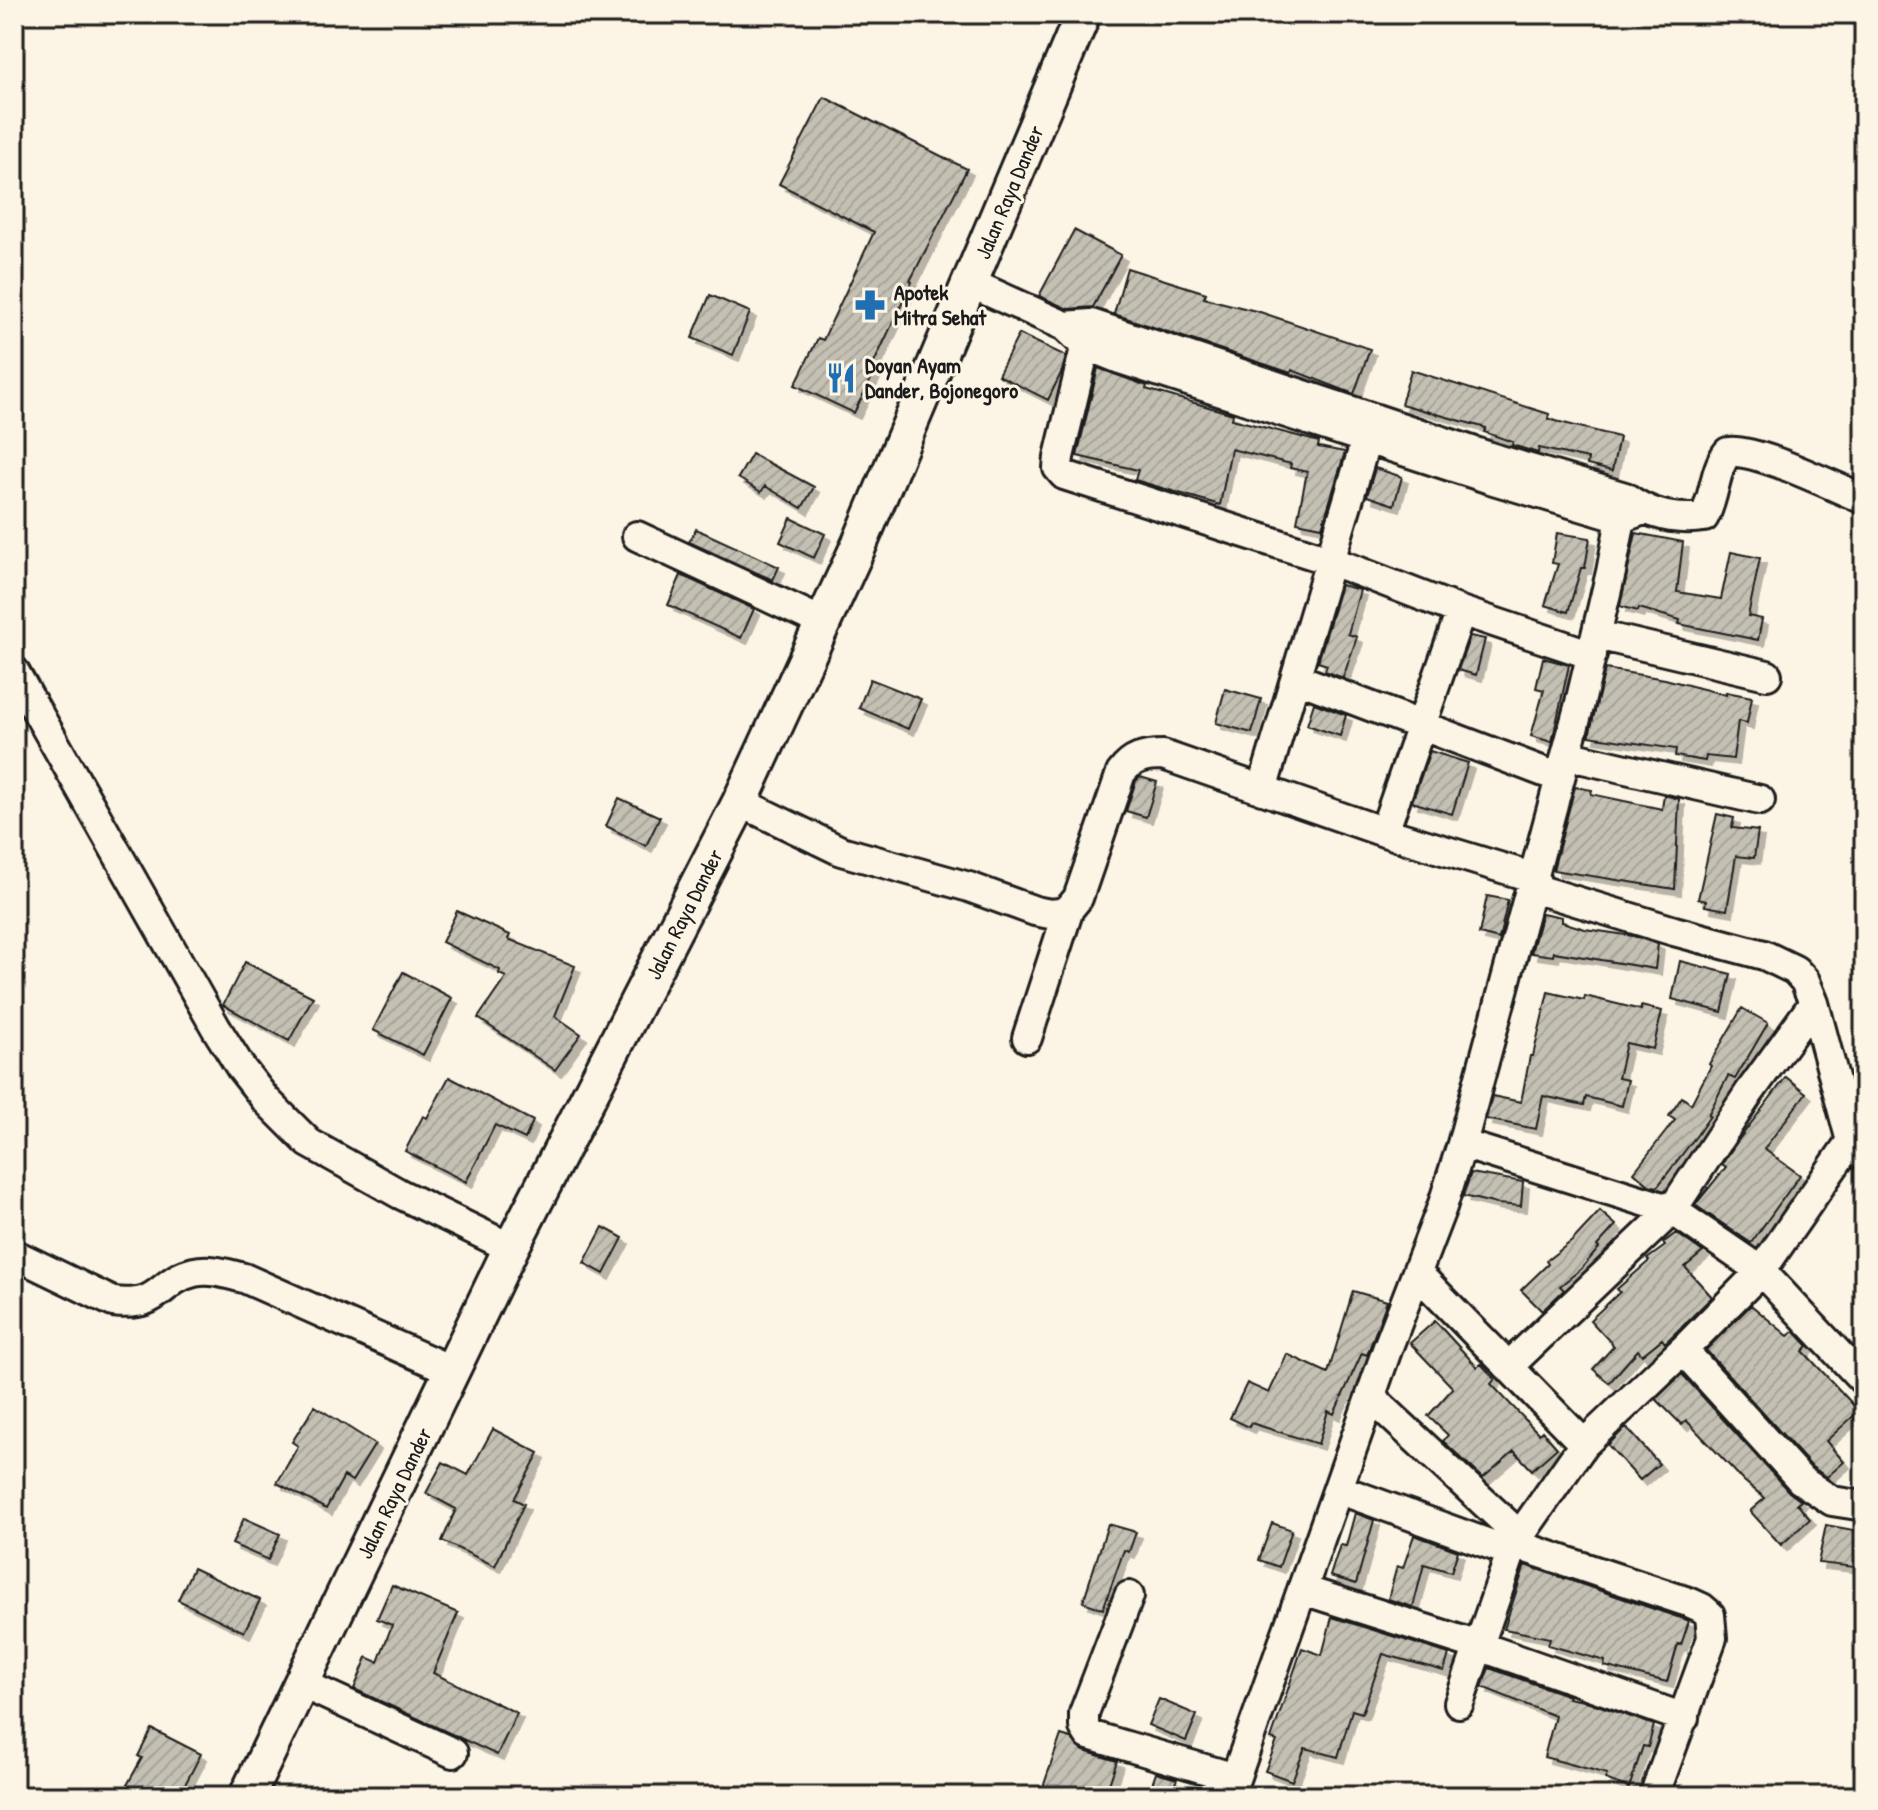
<svg xmlns="http://www.w3.org/2000/svg" width="1878" height="1810" font-family="'Patrick Hand',sans-serif">
  <style>
    .building { fill: url(#building-hatch); stroke: #1c1c1c; stroke-width: 2; filter: url(#shadow) }
    .lines { fill: none; stroke-linecap: round; stroke-linejoin: round }
    .minor-casing { stroke: #1c1c1c; stroke-width: 34 }
    .major-casing { stroke: #1c1c1c; stroke-width: 40 }
    .minor { stroke: #fcf5e5; stroke-width: 28 }
    .major { stroke: #fcf5e5; stroke-width: 34 }
    .labels { text-anchor: middle; stroke-width: 6; stroke-linejoin: round; paint-order: stroke }
    .street-label { font-size: 22px; fill: #1c1c1c; stroke: #fcf5e5 }
    .poi-label { font-size: 22px; font-weight: bold; fill: #1c1c1c; stroke: #fcf5e5; text-anchor: start }
  </style>
  <defs>
    <pattern id="building-hatch" width="6" height="6" patternUnits="userSpaceOnUse" patternTransform="scale(2)"><rect width="6" height="6" fill="#c4c0b3"/><path d="M-1 1l2-2M0 6l6-6M5 7l2-2" fill="none" stroke="#a8a499"/></pattern>
    <filter id="shadow"><feDropShadow dx="6" dy="6" stdDeviation="0" flood-color="#0004"/></filter>
  </defs>
  <rect width="100%" height="100%" fill="#fcf5e5"/>
  <filter id="ink" filterUnits="userSpaceOnUse"><feTurbulence type="fractalNoise" baseFrequency=".0125" numOctaves="2"/><feDisplacementMap in="SourceGraphic" scale="16" xChannelSelector="R" yChannelSelector="G"/><feConvolveMatrix kernelMatrix="1 2 1 2 8 2 1 2 1" color-interpolation-filters="sRGB"/></filter>
  <g filter="url(#ink)">
    <!-- building -->
    <path class="building" d="M824,97L967,169L910,281L912,282L873,365L877,367L854,413L795,385L818,338L823,340L874,232L779,184Z
      M1074,230L1121,255L1093,307L1068,309L1039,296Z
      M1127,268L1206,293L1204,298L1260,312L1370,349L1354,394L1292,370L1291,373L1114,314Z
      M710,295L750,312L733,355L692,338Z
      M1019,334L1066,356L1062,371L1048,400L998,375Z
      M1098,368L1147,386L1146,389L1233,414L1232,419L1294,435L1319,442L1318,447L1345,452L1322,527L1297,522L1307,472L1290,468L1291,464L1231,449L1220,505L1135,480L1138,470L1077,456Z
      M1411,370L1549,414L1548,419L1619,437L1612,471L1587,465L1588,459L1539,448L1538,453L1512,445L1513,442L1484,432L1486,428L1401,404Z
      M752,454L814,487L802,508L765,486L761,492L738,478Z
      M1375,468L1402,477L1394,505L1367,496Z
      M791,518L825,534L814,558L780,542Z
      M696,529L779,567L773,580L689,542Z
      M1557,533L1590,538L1585,568H1581L1568,612L1545,605L1558,564L1552,563Z
      M1636,533L1683,542L1677,592L1721,599L1731,552L1760,558L1748,616L1762,619L1758,640L1679,624L1680,620L1639,608L1638,611L1620,606Z
      M681,575L754,609L741,638L668,605Z
      M1341,585L1360,590L1348,634L1357,637L1343,678L1325,671L1327,665L1318,662Z
      M1470,636L1485,639L1476,675L1458,670Z
      M1543,658L1569,665L1552,742L1531,736L1544,690L1536,688Z
      M1605,669L1665,679L1726,695V692L1752,697L1747,723L1738,721L1733,759L1706,756L1705,761L1675,756L1676,749L1589,736Z
      M870,679L921,699L908,729L859,708Z
      M1225,689L1261,699L1252,733L1216,723Z
      M1314,703L1346,715L1340,736L1307,725Z
      M1430,751L1468,763L1452,814L1412,802Z
      M1140,777L1157,782L1146,817L1126,811L1136,781Z
      M1575,787L1592,790L1591,794L1662,809L1664,795L1679,799L1675,889L1553,870Z
      M619,798L660,817L646,846L606,826Z
      M1717,814L1734,818L1732,828L1758,831L1754,858L1736,856L1727,910L1705,906L1706,901L1698,899Z
      M1487,896L1508,900L1499,939L1479,934Z
      M457,911L510,935L508,939L575,966L555,1016L581,1034L555,1070L478,1018L506,977L499,974L500,970L442,942Z
      M1542,913L1562,917V922L1585,929L1633,936L1658,944L1655,969L1554,952L1553,956L1531,953Z
      M1680,961L1731,974L1722,1012L1672,999Z
      M245,962L313,997L289,1041L223,1005Z
      M403,972L452,998L423,1055L373,1030Z
      M1548,992L1584,1000L1585,996L1641,1010V1006L1662,1011L1653,1049L1626,1043L1618,1078L1628,1080L1622,1106L1586,1097L1584,1105L1543,1096L1536,1129L1486,1119L1492,1096L1521,1102L1530,1056H1533Z
      M1742,1008L1768,1023L1735,1079L1728,1076L1708,1115L1710,1116L1697,1135L1657,1187L1649,1185L1634,1172L1675,1120L1669,1116L1682,1097L1691,1104L1711,1066L1709,1064Z
      M449,1077L533,1121L525,1139L495,1125L466,1182L405,1151L423,1116L427,1118Z
      M1786,1077L1806,1093L1764,1149L1800,1175L1751,1243L1695,1205L1726,1167L1722,1164L1737,1142Z
      M1471,1173L1523,1182L1521,1206L1497,1204L1463,1196Z
      M1600,1211L1616,1225L1597,1246L1599,1248L1581,1269L1560,1286L1564,1290L1542,1311L1521,1290L1548,1264L1546,1261L1572,1241Z
      M603,1227L623,1238L604,1274L584,1263Z
      M1676,1233L1703,1252L1685,1267L1712,1297L1665,1343L1662,1339L1642,1355L1638,1350L1609,1383L1593,1369L1614,1346L1590,1320L1620,1292L1617,1289L1649,1261L1647,1259L1665,1246L1663,1243Z
      M1353,1291L1387,1301L1367,1355L1362,1353L1334,1414L1328,1411L1318,1444L1251,1423L1249,1427L1230,1418L1247,1383L1269,1393L1287,1354L1328,1373Z
      M1751,1305L1788,1336L1794,1331L1808,1346L1803,1351L1859,1411L1826,1441L1844,1462L1827,1477L1812,1467L1706,1350Z
      M1435,1321L1477,1367L1481,1364L1495,1379L1491,1384L1539,1434L1542,1431L1557,1448L1532,1470L1514,1451L1483,1478L1443,1441L1448,1435L1428,1416L1453,1388L1410,1343Z
      M1682,1374L1789,1492L1801,1501L1797,1504L1810,1519L1781,1545L1750,1511L1765,1498L1744,1481L1686,1420L1682,1425L1656,1399Z
      M315,1406L375,1444L352,1481L344,1476L326,1509L277,1483L298,1446L292,1442Z
      M1626,1427L1659,1464L1640,1480L1608,1445Z
      M493,1429L539,1453L514,1499L524,1504L495,1566L442,1541L456,1509L426,1493L443,1462L468,1475Z
      M1355,1513L1374,1520L1356,1584L1330,1576L1340,1545L1346,1546Z
      M244,1518L280,1534L268,1560L232,1544Z
      M1272,1523L1292,1530L1279,1567L1259,1560Z
      M1108,1524L1136,1532L1129,1552L1124,1550L1103,1609L1083,1602Z
      M1826,1525L1864,1532V1568L1818,1563Z
      M1414,1535L1458,1551L1451,1572L1424,1564L1413,1607L1388,1599L1397,1566L1403,1568Z
      M1525,1565L1689,1621L1681,1645L1678,1644L1667,1682L1604,1666L1605,1661L1548,1645L1550,1638L1504,1629Z
      M193,1568L260,1600L244,1632L178,1600Z
      M392,1585L458,1613L433,1673L517,1713L497,1755L354,1689L367,1657L378,1662L392,1625L377,1619Z
      M1332,1617L1449,1654L1444,1671L1383,1654L1362,1713L1352,1710L1338,1757L1305,1748L1292,1781L1265,1771L1277,1741L1271,1739L1302,1648L1322,1655Z
      M1489,1668L1569,1696L1568,1698L1589,1702L1654,1725L1648,1747L1643,1746L1629,1788L1605,1779L1607,1774L1544,1757L1555,1716L1482,1687Z
      M1159,1699L1197,1715L1186,1741L1148,1725Z
      M152,1729L201,1754L179,1796H121L142,1758L138,1756Z
      M1061,1735L1071,1738L1084,1751L1117,1761L1105,1796H1040Z
      M1156,1773L1177,1779L1170,1796H1148Z"/>
    <g class="lines">
      <!-- minor casing -->
      <g class="minor-casing">
        <path id="minor" d="M970,283L1065,326L1085,345L1120,359L1487,478L1621,518L1638,512
          M1065,326L1091,324L1493,458L1625,497C1648,514 1675,521 1704,517C1715,497 1714,469 1728,452C1756,448 1834,487 1864,499
          M1090,327L1059,457L1058,468L1064,475L1329,560L1461,611L1592,655
          M637,536L824,623
          M1597,635L1767,675
          M14,671L216,1028L241,1068L266,1100L309,1143L400,1194L511,1248
          M1296,678L1560,778
          M1566,755L1760,800
          M1262,790L1371,423
          M740,802L841,851L969,887L1035,911L1050,914L1060,913L1069,909L1078,898L1121,773C1132,758 1144,755 1163,755L1384,832L1535,878
          M1384,832L1461,611
          M1533,888L1674,931L1764,955L1795,970L1805,981L1814,1003L1851,1141L1863,1155
          M1027,1038L1069,909
          M1462,1144L1672,1210L1761,1271L1864,1381
          M14,1254L113,1302C163,1308 157,1281 194,1272C211,1268 227,1274 244,1278L453,1371
          M1417,1273L1584,1444
          M1683,1350L1801,1480L1832,1501L1864,1506
          M1510,1365L1672,1210L1749,1093L1814,1003
          M1371,1397L1520,1536
          M1338,1489L1511,1552
          M1514,1544L1691,1603L1702,1608L1710,1615L1712,1638L1654,1796
          M1303,1590L1479,1646L1684,1718
          M1129,1596L1084,1713V1727L1089,1735L1235,1778
          M301,1683L453,1753
          M1459,1703L1514,1544L1584,1444L1683,1350L1761,1271L1851,1141
          M1229,1796L1388,1347L1442,1207L1462,1144L1579,707L1611,572L1625,497"/>
      </g>
      <!-- major casing -->
      <g class="major-casing">
        <path id="major" d="M247,1796L511,1248L740,802L859,545L1083,14"/>
      </g>
      <!-- minor -->
      <use href="#minor" class="minor"/>
      <!-- major -->
      <use href="#major" class="major"/>
    </g>
  </g>
  <!-- icons -->
  <defs>
    <g id="pharmacy-bare" transform="scale(2.4)"><path d="M-2-6h4v4h4v4h-4v4h-4v-4h-4v-4h4Z" fill="#1f6fb2" stroke="#fcf5e5" stroke-width="2.5" paint-order="stroke"/></g>
    <g id="restaurant-bare" transform="scale(2.4)"><path d="M-5-6h1v4h1v-4h1v4h1v-4h1v5L-1.5 .5V6h-2V.5L-5-1ZM5-6V6H3V1.5H1.5Q1.5-4 5-6Z" fill="#1f6fb2" stroke="#fcf5e5" stroke-width="2.5" paint-order="stroke"/></g>
  </defs>
  <g fill-rule="evenodd">
    <use href="#pharmacy-bare" x="870" y="305"/>
    <use href="#restaurant-bare" x="841" y="378"/>
  </g>
  <g class="labels">
    <!-- street labels -->
    <g class="street-label">
      <text transform="translate(1009 192) rotate(-67)" y="8">Jalan Raya Dander</text>
      <text transform="translate(684 914) rotate(-63)" y="8">Jalan Raya Dander</text>
      <text transform="translate(394 1493) rotate(-64)" y="8">Jalan Raya Dander</text>
    </g>
    <!-- poi labels -->
    <g class="poi-label">
      <text x="894" y="300">Apotek<tspan x="894" dy="25">Mitra Sehat</tspan></text>
      <text x="865" y="373">Doyan Ayam<tspan x="865" dy="25">Dander, Bojonegoro</tspan></text>
    </g>
  </g>
  <!-- margin -->
  <rect width="1878" height="1810" fill="none" stroke="#fcf5e5" stroke-width="48"/>
  <rect x="24" y="24" width="1830" height="1762" fill="none" stroke="#1c1c1c" stroke-width="3" filter="url(#ink)"/>
</svg>
